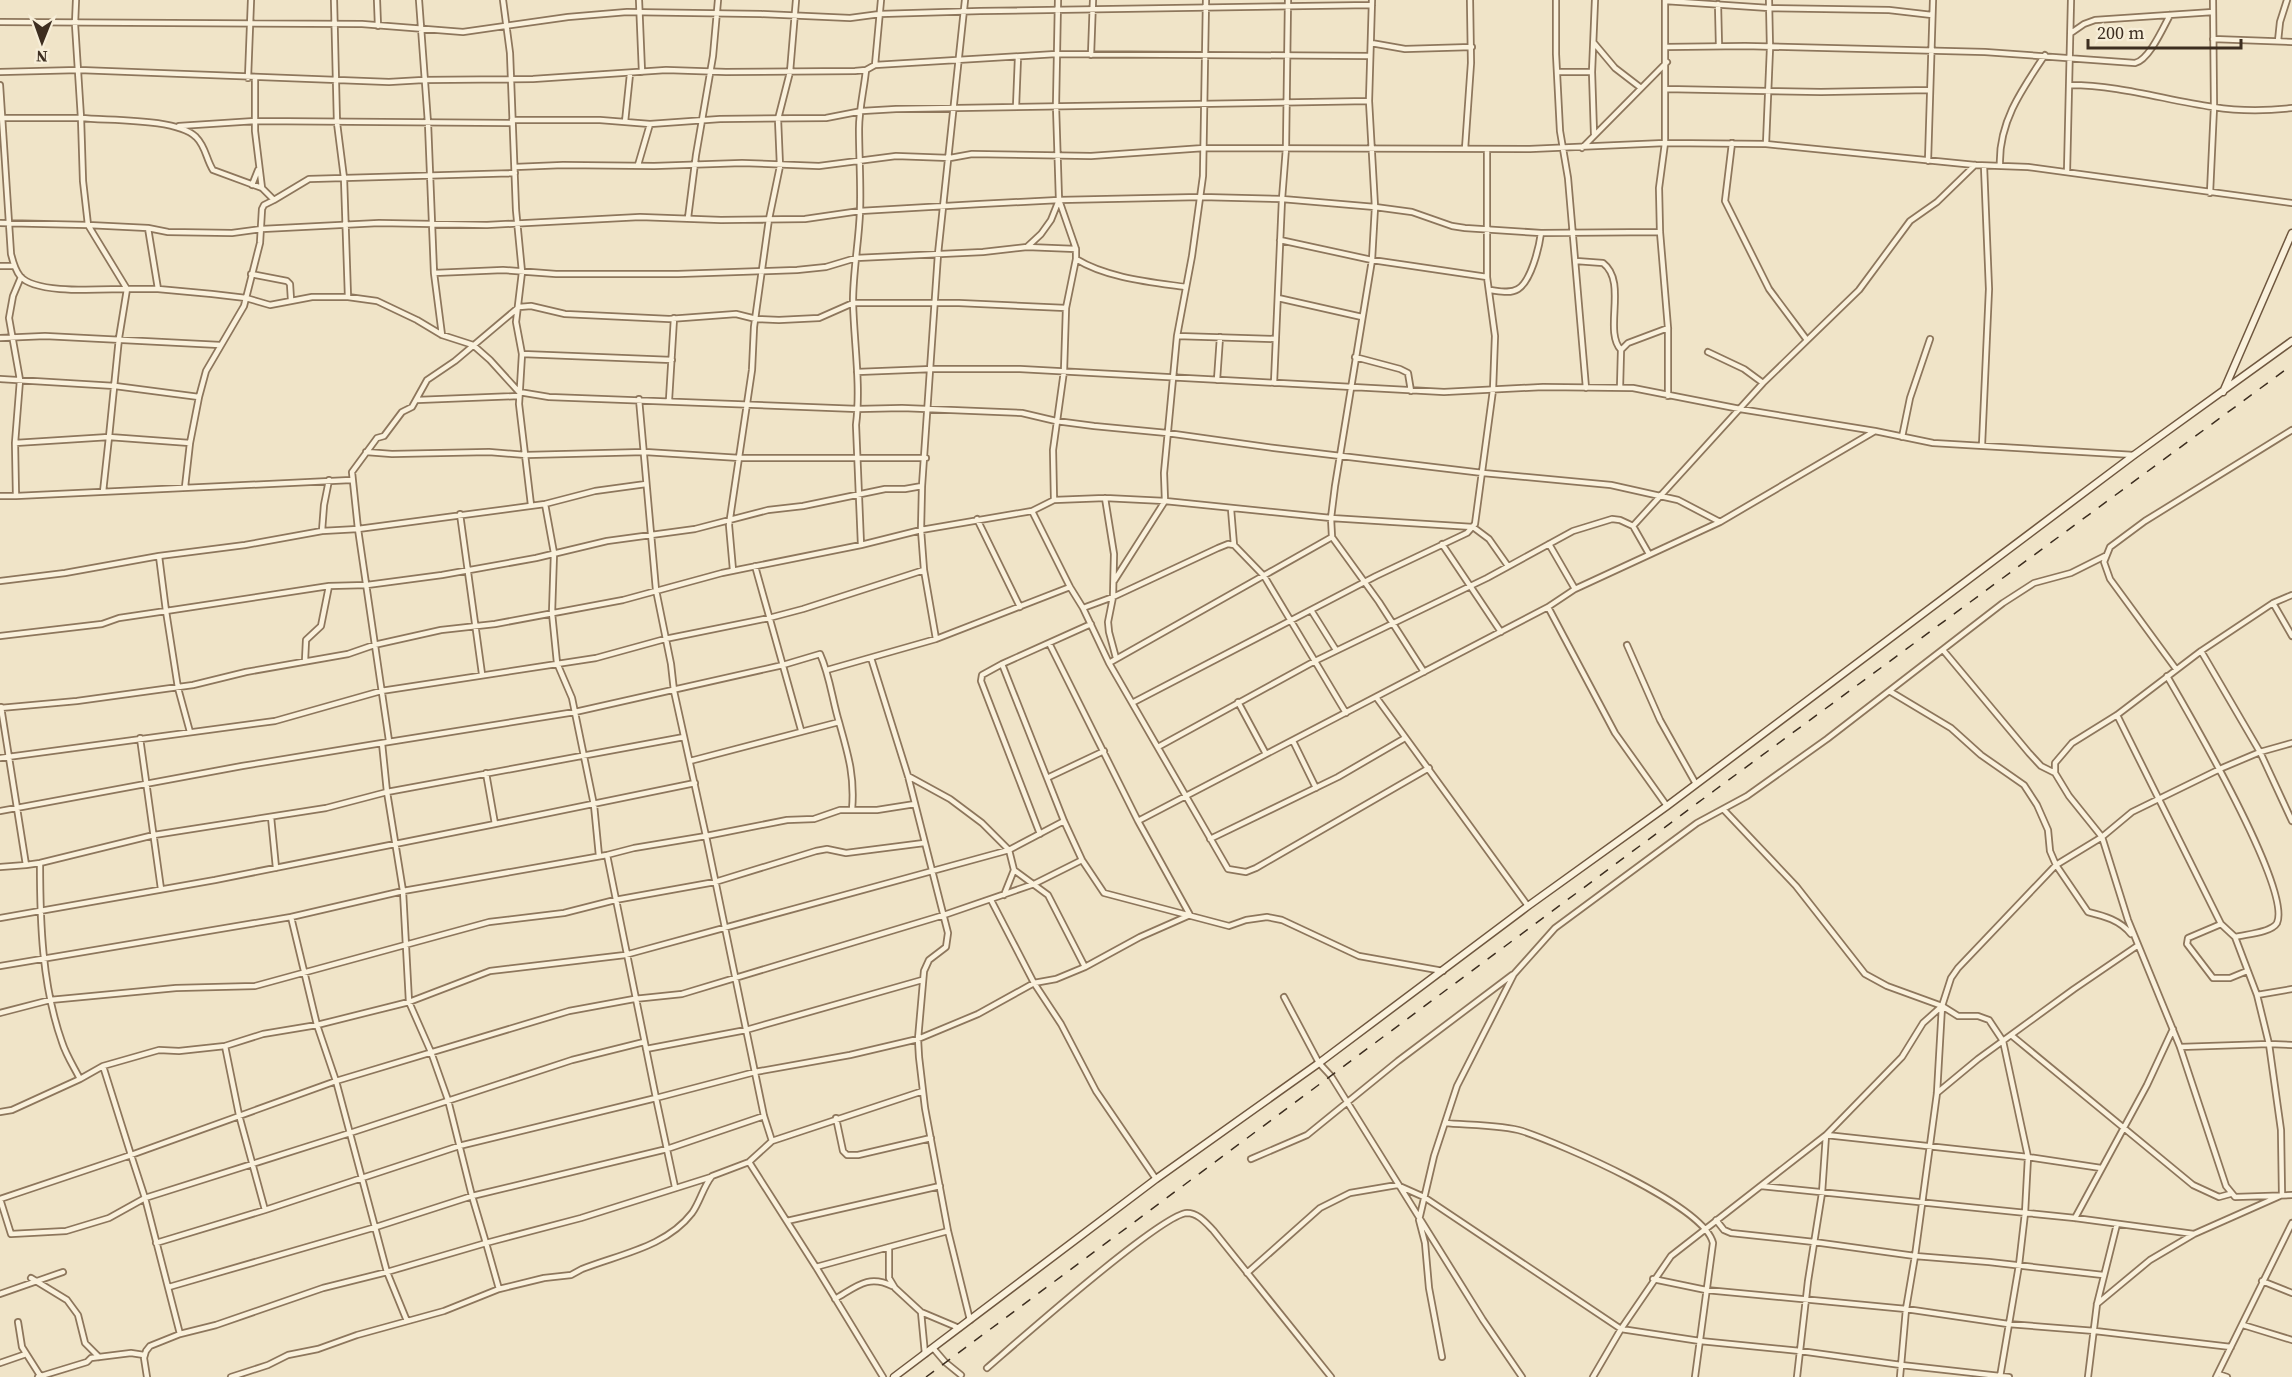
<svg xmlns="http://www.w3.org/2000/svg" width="2292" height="1377" font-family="'Source Serif 4',serif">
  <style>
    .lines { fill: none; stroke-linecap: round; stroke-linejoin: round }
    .street-casing { stroke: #8d765c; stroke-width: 8 }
    .secondary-casing { stroke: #6f573f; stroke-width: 9 }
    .street { stroke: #faf1dc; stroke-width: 4.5 }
    .secondary { stroke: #faf1dc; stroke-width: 6 }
    .rail { stroke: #3d2e20; stroke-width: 1.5; stroke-dasharray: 10 10; stroke-linecap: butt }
  </style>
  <rect width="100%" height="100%" fill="#f0e4c8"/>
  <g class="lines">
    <!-- street casing -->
    <g class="street-casing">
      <path id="street" d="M76,0L75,24L81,118C110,121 176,118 196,137C206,147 206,159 213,170L262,188L274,200L309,179L344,178L348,297
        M334,0L337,123L344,178L515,173
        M377,0L378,26
        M419,0L428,123L434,273
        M503,0L510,53L516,210L522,272L516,322L522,354L519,404L531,505
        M639,0L642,72
        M1372,0L1369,101L1375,207L1372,260L1335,486L1331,518L1332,537L1379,602L1424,672
        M1556,0V54L1560,131L1568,178L1586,388
        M1665,0V143L1659,188L1660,232L1668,328V396
        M1665,1L1769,8L1889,10L1932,15
        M1718,4L1719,46
        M0,22L362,24L463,32L568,17L627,12L761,14L850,18L880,14L980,11L1372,5
        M2071,33L2084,24L2095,20L2213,12
        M2213,39L2292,42
        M2278,41L2280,22L2287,0
        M1371,43L1405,49L1472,47
        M1594,43L1615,68L1641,88
        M1666,47L1745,46L1985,52L2135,63C2149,60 2163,28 2170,15
        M1091,55L1093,0
        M875,65L881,0
        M0,72L79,70L389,82L423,80L533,79L666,70L726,72L855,71L866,70L875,65L1056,54L1370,56
        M1557,72H1592
        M248,78L251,0
        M255,78V131L262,188
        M0,85L11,254C13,262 15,270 20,276C36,295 103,289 127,289
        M2070,85C2119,85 2165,100 2213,107C2238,111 2267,111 2292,108
        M1665,89L1821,92L1929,90
        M1016,107L1018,57
        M512,120H600L650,124L720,119L826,118L862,111L896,109L1369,101
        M625,122L630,74
        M179,126L255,121L512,123
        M1594,134L1592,72L1595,0
        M1732,143L1725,201L1769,289L1807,340
        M1766,144L1770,48L1769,0
        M1582,148L1667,62
        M1465,149L1471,63L1470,0
        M1928,161L1933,0
        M638,165L650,124
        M2000,166C1998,123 2022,89 2045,55
        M515,167L563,165L654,166L742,163L819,166L896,156L950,158L972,154L1091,156L1204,148L1530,149L1665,143L1766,144L1975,165L2028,167L2292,203
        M2067,172L2071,0
        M252,185L258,170
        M2210,193L2214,107L2213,0
        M1059,200L1076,249V259C1107,278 1150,282 1185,287
        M688,218L696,155L713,56L718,0
        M0,223L88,225L83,181L81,118H0
        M148,228L158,289
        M1280,240L1372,260L1487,277
        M1027,247L1041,234L1051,220L1059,200L1056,106L1058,0
        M1576,261L1603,263C1628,282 1603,331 1621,350
        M0,266H14
        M251,274L287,281L290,284L291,300
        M21,277L13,296L9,318L20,380L15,443L16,496L351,480
        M127,289L88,225L148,228L168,232L232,233L262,229L379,223L487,225L640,217L721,220L805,219L860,211L980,204L1059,200L1201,197L1282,199L1375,207L1412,212L1452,226L1465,228L1541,233L1660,232
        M1490,290C1499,291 1510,294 1518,289C1531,281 1539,248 1541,233
        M1278,298L1362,317
        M442,335L434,273L503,270L556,274H678L797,270L826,267L856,258L983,252L1027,247L1076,249
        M1177,336L1275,339
        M0,338L45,336L220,345
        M1708,352L1744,369L1763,383
        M522,354L672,360
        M1355,357L1400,369L1408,373L1411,391
        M857,372L932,369H1020L1444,392L1543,387L1633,388L1740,409L1875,431
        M0,379L115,386L199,397
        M1217,380L1220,337
        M1274,383L1282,199L1286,148L1288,0
        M1620,388L1621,350L1628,343L1668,328
        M639,399L656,590L671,664L674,691L706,836L787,820L814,819L840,810H877L915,804
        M417,400L519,396
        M669,400L674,318
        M1902,437L1910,398L1930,339
        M15,443L109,437L119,338L127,289H158L212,294L246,298L270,305L312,297H348L377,301L417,320L442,335L473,345L490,360L519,392L549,397L858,409L902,408L1022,413L1056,421L1094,426L1167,433L1274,448L1483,473L1611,485L1678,500L1720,522
        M1982,445L1989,289L1984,166
        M366,452L392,454L489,452L526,455L645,452L740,458H926
        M185,487L190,443L199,397L206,371L244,306L260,243L262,209L264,205L274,200
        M103,492L109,437L190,443
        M0,496H16
        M1105,498L1114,554L1113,597L1108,622L1109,632L1116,658
        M1054,500L1053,450L1064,371L1066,308L1076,259
        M545,504L554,553L552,613L557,663L572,698L594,805L599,856
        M1231,509L1234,545
        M1032,511L1070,587L1083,608L1109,663L1228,869L1246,872L1256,868L1429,768
        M460,514L482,674
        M977,519L1020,607
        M1633,526L1763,383L1859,290L1910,221L1937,202L1975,165
        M322,531L324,505L329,480
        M1442,544L1501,632
        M1549,544L1575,589
        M861,545L856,425C861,384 854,343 853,302C853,271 859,241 860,211C861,183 859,156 859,129C859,109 864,90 866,70
        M755,566L801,730
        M733,570L729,525L752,370L754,327L769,219L780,166L778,119L790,72L796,0
        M0,581L65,573L159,556
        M1114,581L1165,501L1164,473L1177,336L1192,256L1203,176L1206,0
        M2292,595L2273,603L2201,651L2117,715L2072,743L2055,763V773L2069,796L2102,837L2128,920L2180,1047L2226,1186L2235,1197L2292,1195
        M2273,603L2292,636
        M1548,607L1615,733L1667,806
        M1083,608L1113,597L1218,548L1228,544L1234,545L1264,576L1346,713
        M1311,610L1336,650
        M1091,624L1002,664L1064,821L1082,860L1104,893L1229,926L1246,920L1267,917L1282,920L1359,956L1443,971
        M0,636L102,624L119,618L166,611L159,556L245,545L322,531L358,529L545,504L595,491L646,484
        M936,639L924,570L921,530L922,486L938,254L965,0
        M1049,643L1138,821L1190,915
        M1627,645L1660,720L1696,784
        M1943,650L2029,753L2041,766L2055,773
        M2201,651L2260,752L2292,821
        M871,658L908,776L948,933L946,947L929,960L924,971L918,1039L919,1057L925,1108L948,1231L970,1320
        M305,661L306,640L321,626L329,586
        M1109,663L1332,537
        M1002,664L982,675L981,681L1040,834
        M2176,669L2110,579L2104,562L2110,547L2145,521L2292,430
        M827,670L936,639L1070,587
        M2167,676C2188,712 2292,890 2277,923C2271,933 2246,934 2235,937
        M1891,692L1951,728L1981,755L2024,785L2037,805L2048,830L2050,851L2056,865L2088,912C2104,916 2120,920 2131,934
        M1376,697L1528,906
        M1238,702L1266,754
        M1132,703L1376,576L1467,533L1475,524L1493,390L1495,336L1487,277V150
        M1,707L26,865L40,863L154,835L326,808L387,792L403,891L409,1002L431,1052L448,1100L472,1196L486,1243L387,1272L323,1288L216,1325L180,1334L150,1346L146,1351L144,1358L147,1377
        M0,708L77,701L193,685L246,672L348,654L374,645L441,630L495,624L623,600L722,573L861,545L921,530L1032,511L1054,500L1105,498L1165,501L1331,518L1473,527L1489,539L1508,566
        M190,732L178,688L166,611L329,586L367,585L442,575L536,558L607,541L695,529L768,510L803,506L885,489H905L922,486
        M684,737L387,792L382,743L575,712L783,665L820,654C830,676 832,699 839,722C848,754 855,776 852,810
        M140,738L161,889
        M389,741L358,529L352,472L377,438L384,436L402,412L412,407L427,380L455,361L519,307L531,306L565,314L669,319L736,314L756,319L779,320L819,318L853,303H959L1066,308
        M1293,741L1316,788
        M1158,747L1315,661L1487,578L1573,531L1612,519L1620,520L1633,526L1649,554
        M0,758L275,721L381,691L596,658L665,639L769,618L803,609L924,570
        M690,761L839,722
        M486,773L495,824L695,783
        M908,776L950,799L982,823L1009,850L1014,870L1004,895
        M1047,778L1104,751
        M1724,810L1796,886L1865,974L1887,986L1942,1006L1958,1016H1978L1989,1020L2003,1041L2028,1157L2025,1213L2019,1265L2000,1377
        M0,811L242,766L382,743
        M271,817L276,868
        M1138,821L1548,607L1575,589L1720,522L1875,431L1933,443L2134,455
        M1210,839L1338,777L1405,738
        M607,855L656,1098L755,1072L850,1055L918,1039L978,1014L1034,983L1056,979L1085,967L1140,937L1190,915
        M40,863C40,922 42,986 62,1042C66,1055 74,1067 80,1079
        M0,867L26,865
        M1014,870L1048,895L1085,967
        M991,900L1034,983L1061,1024L1096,1091L1156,1179
        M291,917L317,1025L336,1081L387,1272L407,1321
        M0,918L215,880L495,824
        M2221,924L2188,938L2187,944L2213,978H2230L2247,971
        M0,966L291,917L403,891L607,855L634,848L706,836L764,1116L772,1141
        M2257,995L2292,989
        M1284,997L1319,1063L1331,1076L1483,1320L1522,1377
        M0,1013L50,1000L176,988L255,986L489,922L564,913L615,900L715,882L816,851L827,849L846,853L924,843
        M2011,1035L2193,1185L2219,1197L2230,1194
        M225,1046L239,1115L265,1210
        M2180,1047L2269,1044L2292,1045
        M646,1049L746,1030L922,980
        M103,1066L131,1155L336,1081L569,1011L634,999L682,994L944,915L1034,884L1082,860
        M1937,1093L1978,1059L2074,989L2137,946
        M0,1112L12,1110L80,1079L103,1066L159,1050L179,1051L225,1046L263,1034L317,1025L409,1002L490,971L625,955L1009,850L1064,821
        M836,1118L843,1151L847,1155H858L931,1138
        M1445,1123C1465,1125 1504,1125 1522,1131C1561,1144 1704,1205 1713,1243L1695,1377
        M1251,1159L1307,1135L1398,1061L1512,975
        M749,1162L816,1267L889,1247
        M1761,1186L2075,1218L2194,1234
        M0,1199L11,1234L66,1231L109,1218L145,1198L350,1133L572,1060L644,1042
        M0,1199L131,1155L145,1198L180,1334
        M2075,1218L2147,1085L2173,1029
        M1716,1220L1724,1230L1731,1233L1814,1242L1915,1256L1989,1262L2103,1275
        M787,1221L940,1186
        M156,1243L265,1210L459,1146L656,1098L675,1187
        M816,1267L883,1377
        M1247,1273L1320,1208L1350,1193L1397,1185L1424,1197L1621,1329L1700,1341L1800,1351L1901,1365L2009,1377
        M31,1278L67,1300L78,1315L85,1343L99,1357
        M1653,1279L1706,1290L1906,1309L2008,1324L2095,1331L2231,1347
        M2262,1281L2292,1293
        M169,1287L376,1227L472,1196L667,1149L764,1116
        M499,1289L486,1243L581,1218L711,1177
        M0,1294L63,1272
        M835,1299C856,1287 868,1274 892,1286
        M2097,1304L2150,1260L2194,1234L2282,1195L2281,1130L2269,1044L2257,995L2235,937L2221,924L2117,715
        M921,1312L959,1328
        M18,1322L22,1347L41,1377
        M2243,1325L2292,1340
        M933,1348L945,1362L961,1375
        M925,1354L921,1312L895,1288L889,1278V1247L948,1231
        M1442,1357L1429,1288L1425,1243L1419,1220L1434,1156L1457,1086L1514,974L1555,928L1697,823L1747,796L1827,739L2003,603L2034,583L2071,573L2105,556
        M0,1363L26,1354
        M987,1368C1015,1344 1161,1214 1187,1213C1198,1213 1206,1223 1213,1230L1331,1377
        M2218,1374L2227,1377
        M38,1377L87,1362L91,1358L131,1353L144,1355
        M231,1377L268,1365L288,1355L318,1349L357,1335L444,1311L499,1289L544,1278L571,1275L582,1269C620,1254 666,1247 692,1213C700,1202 703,1187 712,1176L749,1162L772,1141L923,1091
        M1593,1377L1621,1329L1671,1256L1826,1135L1902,1057L1923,1023L1942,1006L1951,978L1958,968L2056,865L2102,837L2132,812L2222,768L2260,752L2292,743
        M1797,1377L1808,1281L1822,1193L1826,1135L2028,1157L2101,1168
        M1900,1377L1906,1309L1915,1256L1937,1093L1942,1006
        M2088,1377L2097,1304L2117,1224
        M2216,1377L2292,1223"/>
    </g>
    <!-- secondary casing -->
    <g class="secondary-casing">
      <path id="secondary" d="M2223,392L2292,233
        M894,1377L1156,1179L1319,1063L1528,906L1667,806L2134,455L2292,341"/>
    </g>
    <!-- street -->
    <use href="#street" class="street"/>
    <!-- secondary -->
    <use href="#secondary" class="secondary"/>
    <!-- rail -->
    <path class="rail" d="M926,1377L1715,790L2292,365"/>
  </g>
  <!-- north arrow -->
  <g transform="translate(42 42) rotate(181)" stroke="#f7eed8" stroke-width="4.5" paint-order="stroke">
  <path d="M0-4.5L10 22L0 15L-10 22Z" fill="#3d2e20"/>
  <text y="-9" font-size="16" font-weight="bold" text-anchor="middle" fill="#3d2e20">N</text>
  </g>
  <!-- scale -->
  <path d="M2088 39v9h153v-9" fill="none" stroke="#3d2e20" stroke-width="3"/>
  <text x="2097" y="39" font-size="18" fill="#3d2e20" stroke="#f7eed8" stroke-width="4.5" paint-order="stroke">200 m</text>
</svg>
